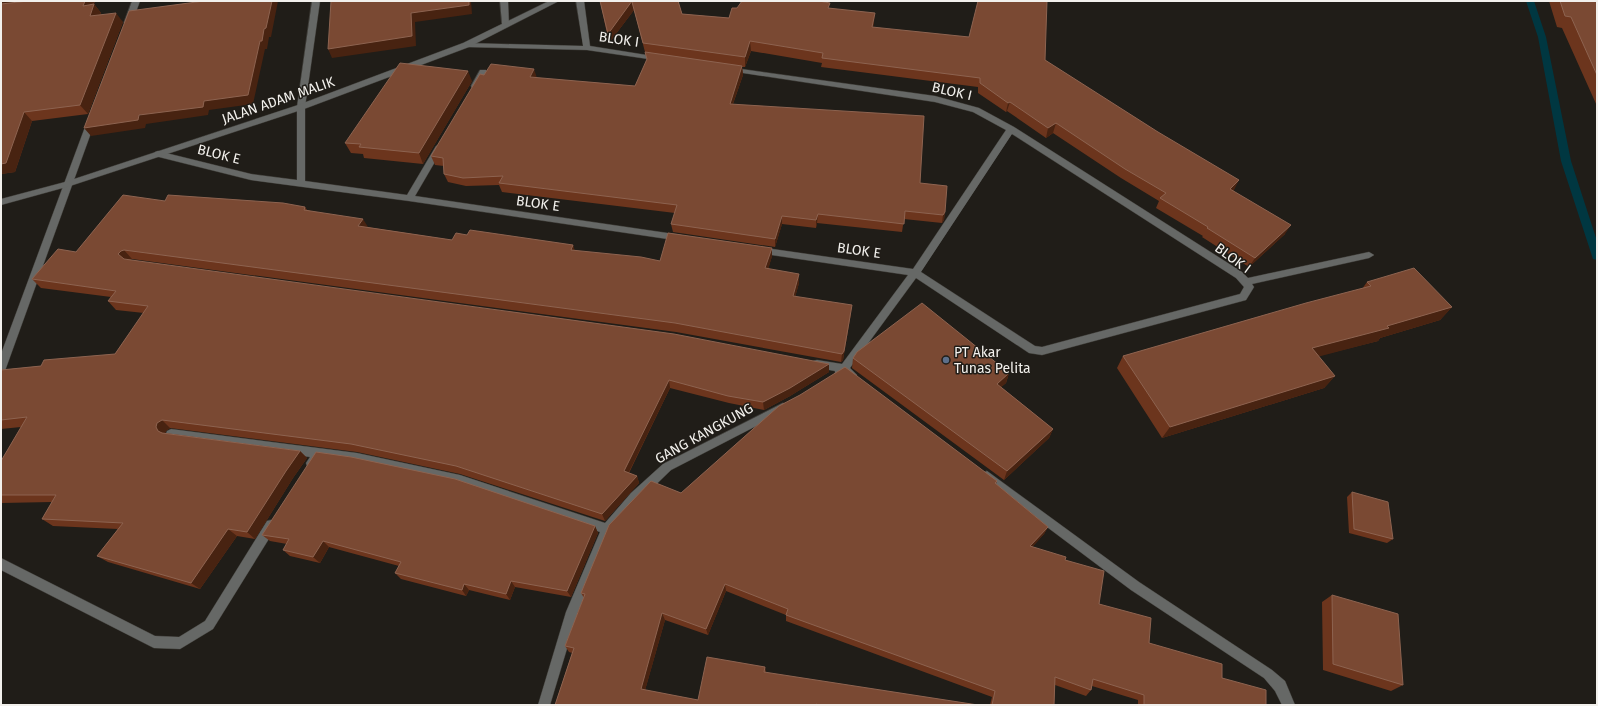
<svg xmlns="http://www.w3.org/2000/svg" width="1598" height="706" font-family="'Fira Sans',sans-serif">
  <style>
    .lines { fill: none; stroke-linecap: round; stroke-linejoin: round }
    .stream { fill: #003741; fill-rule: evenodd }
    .minor-casing { stroke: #3d3b36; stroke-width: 1 }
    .tertiary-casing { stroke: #3d3b36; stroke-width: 1 }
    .minor { fill: #666866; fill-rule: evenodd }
    .tertiary { fill: #666866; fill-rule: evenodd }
    .wall { fill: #6c351d }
    .shaded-wall { fill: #482311 }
    .building { fill: #7a4933; stroke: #8d6350 }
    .service-dot { fill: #5c6f8a; stroke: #201d18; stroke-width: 1.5 }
    .labels { text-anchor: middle; stroke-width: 3; stroke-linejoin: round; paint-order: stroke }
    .street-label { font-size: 14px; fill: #f2f0ec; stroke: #201d18 }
    .poi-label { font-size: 14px; fill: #f2f0ec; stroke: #201d18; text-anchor: start }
  </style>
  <rect width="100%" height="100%" fill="#201d18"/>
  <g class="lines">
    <!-- stream -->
    <path class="stream" d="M1526,1H1534L1546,37L1571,161L1597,241V260L1593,259L1592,256L1561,161L1538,37Z"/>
    <!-- minor casing -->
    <g class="minor-casing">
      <path id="minor" d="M132,1H140L132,23L128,25L124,23Z
        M312,1H320L305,107V181L407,195L436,146L439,145L443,148L415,196L681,235L684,236L686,238L684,240L681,241L409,201L251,180L155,156L154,154L155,152L158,151L251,174L297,180V107Z
        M500,1H508L509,26H506L502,24Z
        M576,1H584L590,46L659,57H662V61L587,50L466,47L462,45L466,43L583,46Z
        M727,67L935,96L979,108L1014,127L1242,272L1248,278L1369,252L1374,255L1369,258L1252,284L1254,287L1246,300L1042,355L1029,353L916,278L850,368L857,375L856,378L852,379L844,375L839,377L835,376V371L813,367L812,364L813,361L817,360L842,364L908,275L758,253L755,252L753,250L755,248L758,247L913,269L1006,130L973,112L935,102L730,71H727ZM1012,134L1236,278L1244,287L1240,294L1042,347L1035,346L921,272Z
        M480,70H486L487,72L478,88H472L471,86Z
        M92,116L96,119L6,368L5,371L1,372V354L88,119Z
        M783,403L787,404L788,407L787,410L671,470L639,501L611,532L578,612L550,705H538L566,612L600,532L460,485L357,463L321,458L315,466L311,468L307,466L306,463L310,457L171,439L167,437L166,434L167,431L171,429L357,453L460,475L605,523L631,493L663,464Z
        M987,471L1139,582L1272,670L1285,681L1295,705H1282L1275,691L1264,678L1131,590L983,479L981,476L983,473Z
        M271,520L275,521L277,525L275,529L213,629L180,649L154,648L150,646L1,570V558L155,636L179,637L205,621L267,521Z"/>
    </g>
    <!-- tertiary casing -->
    <g class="tertiary-casing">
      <path id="tertiary" d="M549,1H559L469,47L304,109L70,186L1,205V199L65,182L298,105L463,43Z"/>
    </g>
    <!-- minor -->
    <use href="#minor" class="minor"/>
    <!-- tertiary -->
    <use href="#tertiary" class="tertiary"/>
  </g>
  <!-- wall -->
  <path class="wall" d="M1,1H95L94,4L101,13L100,15L123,22L88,114L32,121L15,172L1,174Z
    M600,1H678L682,14L729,18L737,8H830L874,22L873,27L1045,60L1234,190L1233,191L1285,234L1249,267L1202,237L1203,236L1156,208L1159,201L1121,178L1053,133L1046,138L1007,111L1006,112L978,93V87L821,67L822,63L751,51L745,67H742L743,75L733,104L920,183L947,186L944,220L942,223L904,219L902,232L817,223L816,228L782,224L775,247L673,232L671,224L675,213L502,192L499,185L466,186L448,182L444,174V166L435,165L431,156L537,78L635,86L647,60L645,53V52L634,10L609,43Z
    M1549,1H1597V106L1562,28L1557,27Z
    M472,81L423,164L364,158L363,154L351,153L345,143Z
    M165,201L305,207L307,210L367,227L452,240L467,235L573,245L574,251L660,261L772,256L768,269L799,283L795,297L851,313L843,360L841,362L676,332L132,259L129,260L829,364V372L790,396L764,410L729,403L670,388L629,473L637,476L639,483L605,521L460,474L357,452L170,428L166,431L165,433L300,451L307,458L293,478L255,539L237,536L200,589L108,562L97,556L118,529L53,526L42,519L52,502L1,503V461L21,427L1,429V370L41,366L115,354L144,313L116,310L108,301L111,297L41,288L32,279L76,252Z
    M1367,282L1452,307L1440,320L1380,338L1378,341L1318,356L1335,376L1324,388L1162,438L1117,368L1123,356L1362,289Z
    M853,358L1009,373L1006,383L1001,387L1053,429L1049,438L1004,480L852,368Z
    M997,481L996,484L1048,527L1044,534L1032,547L1065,560L1099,604L1149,643L1222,678L1266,705H1138V700L1092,686L1091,690L1086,696L1055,685L1054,705H990L992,697L786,621V615L726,591L708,635L665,620L645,690L698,700L765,667L766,673L978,705H555L572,653L569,652L565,646L584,598L581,593L681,493Z
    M1352,492L1393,539L1387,543L1349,533L1347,497Z
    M595,526L598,533L571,597L515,587L510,600L469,590L466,596L401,579L395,573L399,566L329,547L320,563L290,556L283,550L287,544L270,541L262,535Z
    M1332,595L1403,685L1391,691L1323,670L1322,602Z"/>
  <!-- shaded-wall -->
  <path class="shaded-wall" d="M1,1H52L1,7Z
    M85,1H95L90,15L83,6Z
    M272,1H278L271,37H269L267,49H265L253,104L209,110L208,115L146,124L145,128L91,136L84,128L204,101L260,41Z
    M469,1H471L472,14L415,22L416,46L332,58L328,49L411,13Z
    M632,1H641L632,2L634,10L609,43L608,34Z
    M94,4L101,13L97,25L90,16Z
    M116,13L123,22L88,114L80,105Z
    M875,13L874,22L871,37L872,27Z
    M750,41L751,51L745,67V57Z
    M742,66L743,75L730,112V104Z
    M534,69L537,78L530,77Z
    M468,71L472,81L423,164L419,153Z
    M1010,102L1007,111L1006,112L1008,103Z
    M24,112L32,121L15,172L1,174V164Z
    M1056,123L1053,133L1046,138L1048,128Z
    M1239,180L1234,190L1225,198L1230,189Z
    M945,212L944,220L942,223L943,215Z
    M818,214L817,223L816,228V220Z
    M782,216V224L775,247V239Z
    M363,219L368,227L358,226Z
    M1291,225L1285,234L1249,267L1255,258Z
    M573,245L576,254L571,250Z
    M772,248V256L766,277L765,268Z
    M124,250L132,259L129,260L126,263L118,254L121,251Z
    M799,274V283L793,305V296Z
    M852,305L851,313L843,360L841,362L842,354Z
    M1452,307L1440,320L1380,338L1378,341L1302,361L1312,348Z
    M829,364V372L790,396L764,410L763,402Z
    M1009,373L1006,383L994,393L997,384Z
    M1335,376L1324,388L1162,438L1170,427Z
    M669,380L670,388L626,478L624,471Z
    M162,420L170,428L166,431L165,434L158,431L156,427L157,423Z
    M1053,429L1049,438L1004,480L1007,471Z
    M300,451L307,458L293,478L255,539L247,532L286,471Z
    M637,476L639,483L605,521L602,514Z
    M595,526L598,533L571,597L567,591Z
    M1048,527L1044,534L1026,554L1030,546Z
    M228,529L237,536L200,589L191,583Z
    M323,541L329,547L320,563L313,557Z
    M511,581L515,587L510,600L506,594Z
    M464,584L469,590L466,596L462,590Z
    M725,584L726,591L708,635L706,629Z
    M662,613L665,620L644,694L641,689Z"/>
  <!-- building -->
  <path class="building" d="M28,1H85L83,6L94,4L90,16L116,13L80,105L24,112L6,163L1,164V4Z
    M204,1H272L266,28L264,29L262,41H260L248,95L204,101L203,107L139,115L138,120L84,128L129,11Z
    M331,1H469V5L411,13L412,36L328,49Z
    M600,1H632L608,34Z
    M636,1H678L682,14L729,18L732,8H737L742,1H819L830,3L828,8L875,13L872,27L969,37L978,1H1047L1045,60L1158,132L1239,180L1230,189L1291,225L1255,258L1207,228L1208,227L1160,198L1166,193L1125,169L1056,123L1048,128L1010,102L1008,103L980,83V78L822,58L823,53L750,41L745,57L643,43L632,2Z
    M1560,1H1597V75L1571,17L1565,16Z
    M645,52L742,66L730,104L924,116L920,183L947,186L945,212L943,215L905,211L904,224L818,214L816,220L782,216L775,239L671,224L677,205L499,183L503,176L463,178L444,174L443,158L431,156L480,74L484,75L491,64L534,69L530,77L635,86L647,59Z
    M400,63L468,71L419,153L359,147L361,144L345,143Z
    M123,195L165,201L168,195L283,203L305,207L304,210L363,219L358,226L452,240L456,233L467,235L470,230L573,245L571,250L641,257L660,261L668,233L772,248L765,268L799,274L793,296L852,305L844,351L842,354L675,323L124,250L121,251L118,254L124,259L674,334L829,364L790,388L763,402L728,396L669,380L624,471L637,476L602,514L456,466L351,444L162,420L157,423L156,427L158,431L162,433L300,451L286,471L247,532L228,529L191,583L97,556L123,523L42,519L56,495H1V461L27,417L1,420V370L41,366L44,360L115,354L148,306L108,301L116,291L32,279L58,249L76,252Z
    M1414,268L1452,307L1387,326L1389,328L1312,348L1335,376L1170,427L1123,356L1306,303L1371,286L1367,282Z
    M922,303L1009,373L997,384L1053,429L1007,471L853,358L857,352Z
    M845,367L997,481L995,483L1048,527L1030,546L1066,557L1065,560L1104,571L1099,604L1151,618L1149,643L1222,664V678L1266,690V705H1144V695L1093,679L1091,690L1055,677L1054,705H992L995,691L786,615L788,609L725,584L706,629L662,613L641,689L698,700L707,657L765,667L764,672L978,705H819L816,704V705H555L574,648L565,646L585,594L581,593L609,525L651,481L681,493L779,406L800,395Z
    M316,452L351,457L455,479L595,526L567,591L511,581L506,594L464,584L462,590L395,573L401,562L323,541L313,557L283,550L289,539L262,535Z
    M1352,492L1388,502L1393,539L1354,529Z
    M1332,595L1398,614L1403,685L1333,664Z"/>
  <!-- markers -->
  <circle class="service-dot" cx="946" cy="360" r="4"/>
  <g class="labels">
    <!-- street labels -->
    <g class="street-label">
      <text transform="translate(619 39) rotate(8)" y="5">BLOK I</text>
      <text transform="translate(952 91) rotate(13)" y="5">BLOK I</text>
      <text transform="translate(278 100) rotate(-19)" y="5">JALAN ADAM MALIK</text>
      <text transform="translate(219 154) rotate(14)" y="5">BLOK E</text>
      <text transform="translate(538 203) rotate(8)" y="5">BLOK E</text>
      <text transform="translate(859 250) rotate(8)" y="5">BLOK E</text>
      <text transform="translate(1233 258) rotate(36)" y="5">BLOK I</text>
      <text transform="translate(704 433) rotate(-29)" y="5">GANG KANGKUNG</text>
    </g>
    <!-- poi labels -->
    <g class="poi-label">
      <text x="954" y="357">PT Akar<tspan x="954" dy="16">Tunas Pelita</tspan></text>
    </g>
  </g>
  <!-- border -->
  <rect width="1598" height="706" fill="none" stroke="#f2f0ec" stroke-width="4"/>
</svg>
